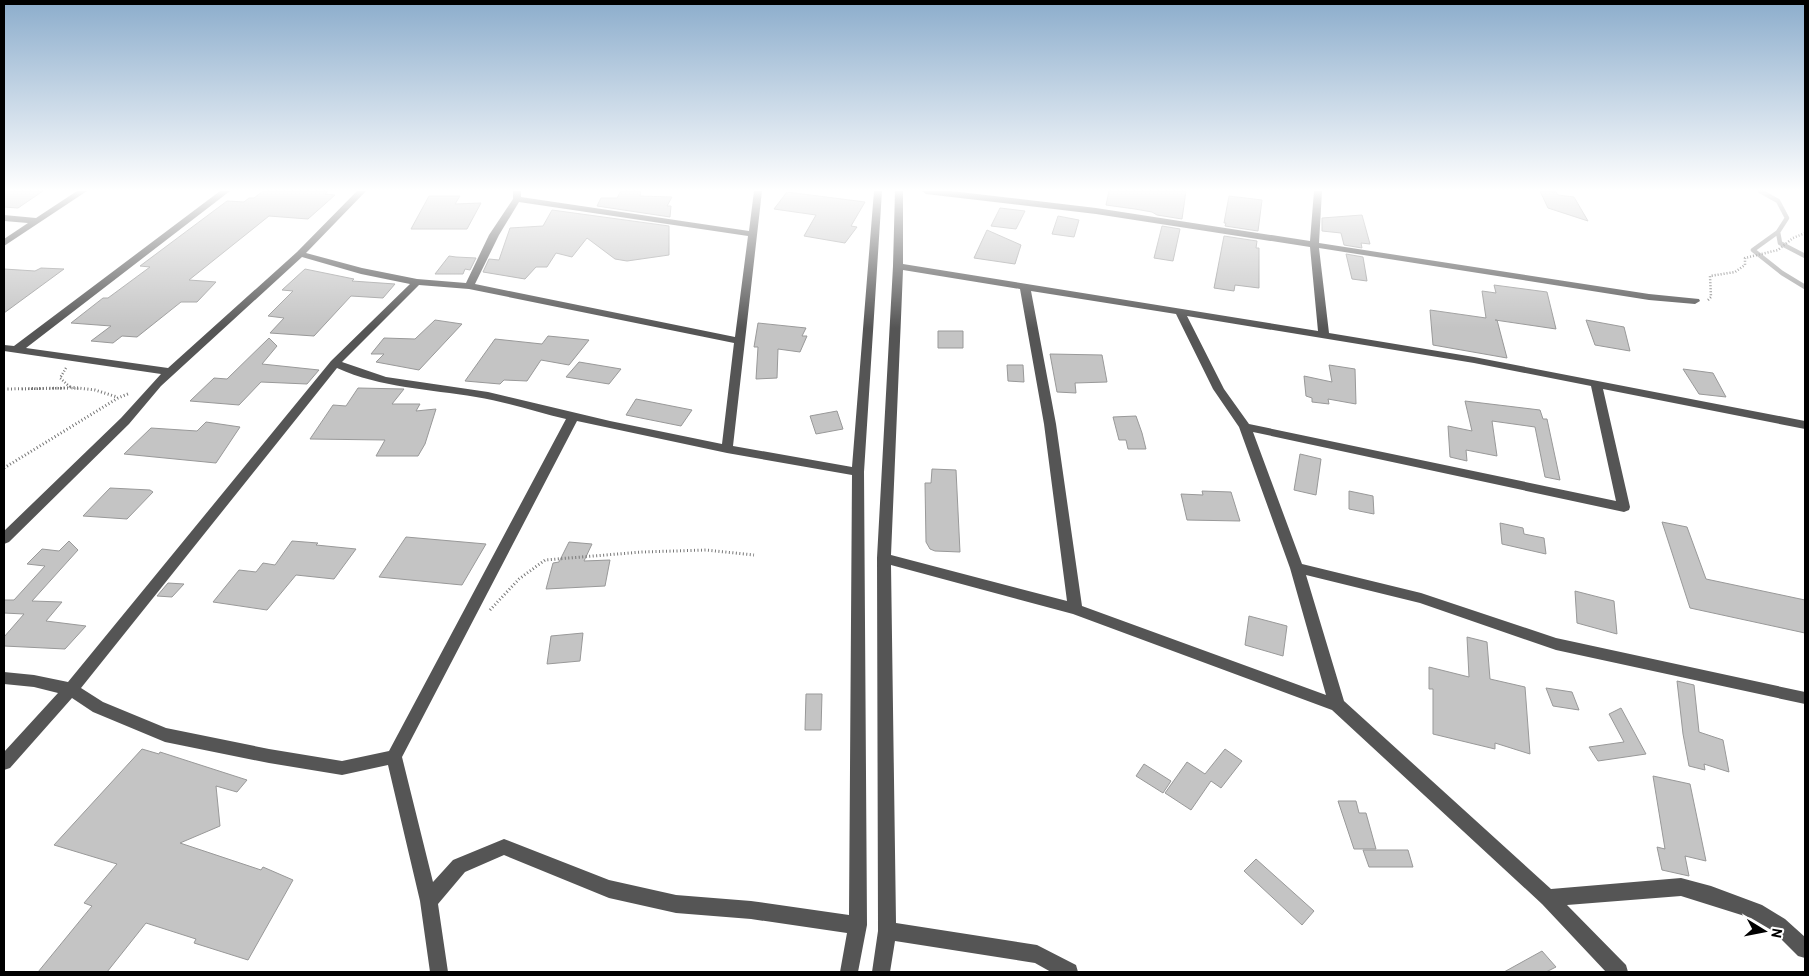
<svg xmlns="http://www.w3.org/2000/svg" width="1809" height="976" font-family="Barlow,sans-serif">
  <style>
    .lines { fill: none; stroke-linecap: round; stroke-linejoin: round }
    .stream { stroke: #a3a3a3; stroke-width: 4.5 }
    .building { fill: #c4c4c4; stroke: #999 }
    .path-far1 { stroke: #777; stroke-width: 2.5; stroke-dasharray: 1 2; stroke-linecap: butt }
    .path { stroke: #777; stroke-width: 3; stroke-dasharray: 1 2.5; stroke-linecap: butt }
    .minor { fill: #555; fill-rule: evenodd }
  </style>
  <rect width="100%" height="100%" fill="#fff"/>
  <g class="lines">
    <!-- stream -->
    <path class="stream" d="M1760,191L1778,201L1787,218L1778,232L1753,250L1782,273L1805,287
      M1778,232L1780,243L1805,256"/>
  </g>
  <!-- building -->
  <path class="building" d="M4,191H43L18,208L4,207Z
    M263,191H328L325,194L335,195L308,219L269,216L189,280L216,282L197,302H181L137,337L122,336L113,343L91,341L111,326L71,323L103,298H108L150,267L140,266L227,201L244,202L249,198H254Z
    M621,191H641L640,196L672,197L667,206H671L670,217L597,206L601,198H617Z
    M1109,191H1186L1182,219L1157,215L1152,212L1135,209L1106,205Z
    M1540,191L1556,192L1558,195L1574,197L1588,221L1548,208Z
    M787,192L865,202L851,226L857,227L845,243L804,236L816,215L774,209Z
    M429,196H460L455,204L481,203L467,229H411Z
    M1229,196L1262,200L1258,231L1225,226L1226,223H1224Z
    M1000,208L1025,211L1016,229L991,226Z
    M552,210L669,226V255L627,261L615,259L587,238L572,257L556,253L547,267H536L525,279L483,272L489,259L499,260L510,228L543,226Z
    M1362,215L1370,244L1361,243L1362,248L1344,245L1341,233L1322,231V218Z
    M1058,216L1079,220L1074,237L1052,234Z
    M1162,226L1180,229L1173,261L1154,258Z
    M987,230L1021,245L1015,264L974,258Z
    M1224,236L1257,241L1256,248H1259V288L1235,285L1234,291L1214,288Z
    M1346,254L1363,257L1367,281L1352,279Z
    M449,256L456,257L476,258L470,270L465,269L463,274H435Z
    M41,268L64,269L4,313V269L35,271Z
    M305,269L354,279L352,281L395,284L383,298L351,296L314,336L270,333L284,318L268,316L293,291L282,290Z
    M1494,285L1547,292L1556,329L1495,320H1497L1507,358L1433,345L1430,310L1486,318L1482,291L1496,293Z
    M435,320L462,324L419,370L376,362L384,354H371L384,338L415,339Z
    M1586,320L1624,327L1630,351L1595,345Z
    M758,323L806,328L802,336H807L800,352L778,349L777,378L756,379L758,347H754Z
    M938,331H963V348H938Z
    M548,336L589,340L569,365L541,360L527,381L504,380L500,384L465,381L495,339L542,344Z
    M269,338L277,346L262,364L319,370L307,384L261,382L239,405L190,401L214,378L227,379Z
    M1050,354L1102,355L1107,382L1075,383L1076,393L1057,392Z
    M579,362L621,369L609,384L566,377Z
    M1007,365H1023L1024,382L1008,381Z
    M1329,365L1355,369L1356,404L1328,399L1329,404L1312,402V398L1306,396L1304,376L1332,382Z
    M1683,369L1713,373L1726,397L1699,394Z
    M358,388L404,389L392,404H420L416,411L436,409L425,444L418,456H376L385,440L310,439L333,405L346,406Z
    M636,399L692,410L681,426L626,415Z
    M1465,401L1540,410L1543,419H1547L1560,480L1545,477L1535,427L1492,421L1497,456L1466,450L1467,461L1450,457L1448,426L1472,431Z
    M837,411L843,429L816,434L810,416Z
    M1136,416L1142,433L1146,449H1128L1126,440H1119L1113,417Z
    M206,422L240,427L216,463L124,454L151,428L197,431Z
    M1300,454L1321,459L1316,495L1294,490Z
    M932,469L956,470L960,552L935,551L930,549L926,542L925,483H931Z
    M110,488L150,490L153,492L127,519L83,516Z
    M1202,491L1231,492L1240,521L1187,520L1181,494L1203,495Z
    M1349,491L1373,496L1374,514L1349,509Z
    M1662,522L1687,527L1706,579L1805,600V633L1690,608Z
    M1500,523L1523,528L1524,534L1544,538L1546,554L1502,544Z
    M406,537L486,544L462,585L379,577Z
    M69,541L78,550L32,601L62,602L46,621L86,626L65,649L4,646V637L24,614L4,613V600H14L45,566L27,564L42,549L59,551Z
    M292,541L318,543L316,545L356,549L334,579L296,575L267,610L213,602L239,570L256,572L263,563L275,565Z
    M569,542L592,544L584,561L610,560L605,586L546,589L553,563L559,562Z
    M168,583L184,584L172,597L157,596Z
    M1575,591L1614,601L1617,634L1577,623Z
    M1249,616L1287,626L1283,656L1245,645Z
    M583,633L580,661L547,664L551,636Z
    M1467,637L1487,642L1490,679L1525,687L1530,754L1495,743V749L1433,734V689H1429V667L1469,677Z
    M1677,681L1694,685L1699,732L1723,740L1729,772L1704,764L1705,770L1689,766L1683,734Z
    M1546,688L1572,692L1579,710L1553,706Z
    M806,694H822L821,730H805Z
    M1621,708L1646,754L1598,761L1589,747L1624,742L1609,714Z
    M142,749L159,754L160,752L247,780L237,792L216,786L220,826L180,843L261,870L263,867L293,880L248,960L194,943L196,939L146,923L107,972H38L92,906L84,903L117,864L54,845Z
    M1225,749L1242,761L1221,788L1211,781L1191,810L1165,793L1187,762L1205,774Z
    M1144,764L1171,781L1163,793L1136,776Z
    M1653,776L1690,784L1706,861L1685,856L1689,876L1662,870L1657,847L1665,849Z
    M1338,801H1356L1359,813H1366L1376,849H1354Z
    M1363,850H1408L1413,867H1369Z
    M1256,859L1314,911L1302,925L1244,871Z
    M1542,951L1556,967L1546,972H1504Z"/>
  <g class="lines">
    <!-- path-far1 -->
    <path class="path-far1" d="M1708,300L1711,297L1710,276L1735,272L1745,265V258L1778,250L1793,238L1805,233
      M66,368L60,378L71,388L80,389
      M22,389L70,388"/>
    <!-- path -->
    <path class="path" d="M70,387L95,390L117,397
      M4,389L70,388
      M4,468L118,398L130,393
      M490,610L519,579L545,560L642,552L706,550L754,555"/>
    <!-- minor -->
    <path class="minor" d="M77,191H87L4,246V239L28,223L4,221V215L36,218Z
      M220,191H230L26,348L168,368L297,252L357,191H366L306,253L362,268L417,279L466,283L489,235L513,199V191H521V197L749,231L754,191H762L733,446L852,467L874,191H882L864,472L867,925L858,972H840L847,933L751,919L676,913L609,898L504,855L465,872L438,904L448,972H430L420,901L388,765L342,775L269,763L165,742L93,712L72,698L10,768L4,770V752L58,693L34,687L4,684V672L34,675L68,682L331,361L410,284L361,274L302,257L161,386L129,424L9,542L4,544V531L121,418L161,374L4,351V345L14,346ZM519,202L748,236L735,337L475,284L499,235ZM419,285L469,289L734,343L722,444L610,421L488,392L386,377L342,362ZM337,368C381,388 429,389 476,397C507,402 536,412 566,419L389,751L342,761L269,749L166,728L103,702L81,688ZM577,421L727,453L852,475L849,915L751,901L676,895L609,880L504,839L453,860L433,882L402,757Z
      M895,191H903V264L1318,331L1310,247L1096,214L926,194L922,191H951L1096,208L1310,241L1314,191H1322L1319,243L1649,294L1699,299L1700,301L1695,304L1649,300L1319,248L1329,333L1474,357L1805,421V429L1603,389L1630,507L1629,510L1624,512L1253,432L1302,564L1421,593L1556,638L1805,692V704L1556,650L1420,603L1306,575L1344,701L1551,889L1681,878L1711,886L1762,905L1785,919L1805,937V958L1798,956L1773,931L1751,918L1681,896L1567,905L1626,965L1628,972H1606L1542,904L1332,710L1073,614L891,565L896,923L1037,945L1076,965L1078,972H1051L1035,963L895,941L890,972H872L878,931L877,558L893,266ZM903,270L1020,289L1044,424L1067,601L891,555ZM1031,291L1176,314L1213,389L1239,427L1290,568L1326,695L1082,606L1056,424ZM1187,316L1474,363L1591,386L1616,501L1249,424L1224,389Z"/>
  </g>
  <!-- sky -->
  <linearGradient id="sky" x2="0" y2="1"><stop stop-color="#8cadcc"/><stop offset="0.58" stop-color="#fff"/><stop offset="1" stop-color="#fff" stop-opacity="0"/></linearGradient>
  <rect width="1809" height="328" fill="url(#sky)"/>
  <!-- border -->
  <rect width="1809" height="976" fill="none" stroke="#000000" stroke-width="10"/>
  <!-- north arrow -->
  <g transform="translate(1764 931) rotate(100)" stroke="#ffffff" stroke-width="4" paint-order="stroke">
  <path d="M0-4L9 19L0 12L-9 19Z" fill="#000000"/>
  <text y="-8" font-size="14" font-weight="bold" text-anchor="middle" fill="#000000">N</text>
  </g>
</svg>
